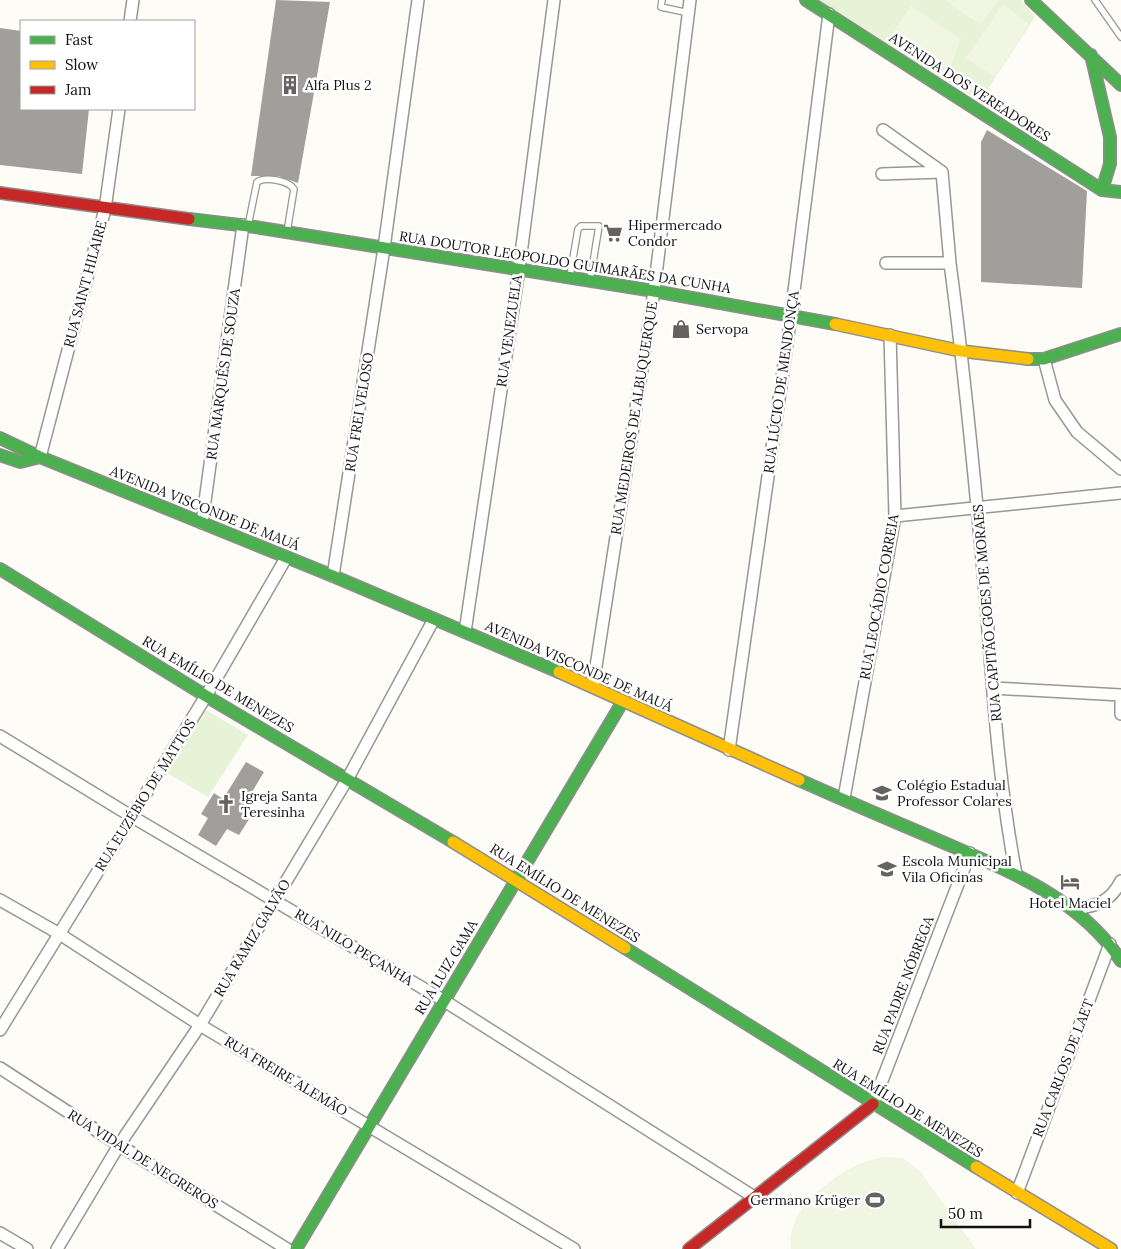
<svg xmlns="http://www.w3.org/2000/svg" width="1121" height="1249" font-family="Lora,serif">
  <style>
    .green { fill: #e7f3d7 }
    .pitch { fill: #f0f6e1 }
    .building { fill: #a19f9c }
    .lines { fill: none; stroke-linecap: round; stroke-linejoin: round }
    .lane-casing { stroke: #979795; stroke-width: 8 }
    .street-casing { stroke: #979795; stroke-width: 14 }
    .fast-casing { stroke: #8e8d8b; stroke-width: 14 }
    .slow-casing { stroke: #8e8d8b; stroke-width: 14 }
    .jam-casing { stroke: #8e8d8b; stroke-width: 14 }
    .lane { stroke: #fffffe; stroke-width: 5.5 }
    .street { stroke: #fffffe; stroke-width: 11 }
    .fast { stroke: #4caf50; stroke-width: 11 }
    .slow { stroke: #ffc107; stroke-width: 11 }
    .jam { stroke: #c62828; stroke-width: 11 }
    .labels { text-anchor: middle; stroke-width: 5; stroke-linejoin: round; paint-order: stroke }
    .poi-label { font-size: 14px; fill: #111; stroke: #fff; text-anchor: start }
    .street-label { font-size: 14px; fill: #111; stroke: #fff }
  </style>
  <rect width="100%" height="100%" fill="#fdfcf7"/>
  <!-- green -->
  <path class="green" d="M809,0H1021L1035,17L980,101Z
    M206,710L248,735L208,797L167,773Z"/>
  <!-- pitch -->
  <path class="pitch" d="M945,0H998L981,25Z
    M1003,4L1029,24L995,77L966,58Z
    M911,6L961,39L949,71L892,34Z
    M883,1157L903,1158L920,1171L976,1249H791C786,1211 826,1181 857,1165C865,1161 875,1159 883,1157Z"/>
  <!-- building -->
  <path class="building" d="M276,0L330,2L298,183L278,176H251Z
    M0,28L21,31V109H89L82,174L0,165Z
    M987,130L1087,191L1082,288L981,282V142Z
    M246,762L264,772L241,810L251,816L239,835L227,829L216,846L198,835L208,818L201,814L214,793L223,799Z"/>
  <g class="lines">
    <!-- lane casing -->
    <g class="lane-casing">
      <path id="lane" d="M662,0L661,7L689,13
        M1095,0L1121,37
        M248,226L257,182C266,176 289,181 294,189L287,232
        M570,276L578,229L581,226H599L590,281"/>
    </g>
    <!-- street casing -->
    <g class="street-casing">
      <path id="street" d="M130,21L133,0
        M883,130L942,172L950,263
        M882,174L942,172
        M886,263H950C965,376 976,491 986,605C993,694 999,786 1016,874
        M1044,359L1055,400L1077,432L1121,469
        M40,457L105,209L119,109
        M895,516L1121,493
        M202,523L243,225
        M333,576L384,248L418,0
        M465,632L519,269L554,0
        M593,686L654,291L690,0
        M993,688L1121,695
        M1121,702V714
        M0,736L131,816L443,1000L754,1197
        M729,750L791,315L829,14
        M844,798L895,516L890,335
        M0,900L58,933L200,1025L574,1249
        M1074,909C1097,906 1110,902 1121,881
        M0,1030L206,696L286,558
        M0,1068L119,1145L287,1249
        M873,1104L970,853
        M1017,1193L1110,944
        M0,1233L27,1249
        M57,1249L119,1145L200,1025L348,778L434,619"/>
    </g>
    <!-- fast casing -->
    <g class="fast-casing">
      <path id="fast" d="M806,0L1102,190L1121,192
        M1031,0L1121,85
        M1091,55L1110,137V164L1102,190
        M189,219L248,226L654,291L835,324
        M1028,359H1044L1121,334
        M0,438L40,457L333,576L559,672
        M0,455L20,462L40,457
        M0,569L206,696L453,842
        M799,780C844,800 888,819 933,838C1001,868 1078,895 1121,961
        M625,948L976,1167
        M296,1249L623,701"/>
    </g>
    <!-- slow casing -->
    <g class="slow-casing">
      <path id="slow" d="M835,324L961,351L1028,359
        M559,672L799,780
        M453,842L625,948
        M976,1167L1111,1249"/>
    </g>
    <!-- jam casing -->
    <g class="jam-casing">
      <path id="jam" d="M0,193L189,219
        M689,1249L873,1104"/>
    </g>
    <!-- lane -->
    <use href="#lane" class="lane"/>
    <!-- street -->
    <use href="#street" class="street"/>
    <!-- fast -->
    <use href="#fast" class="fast"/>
    <!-- slow -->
    <use href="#slow" class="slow"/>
    <!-- jam -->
    <use href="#jam" class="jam"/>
  </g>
  <!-- icons -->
  <defs>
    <g id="building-bare" transform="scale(1.5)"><path d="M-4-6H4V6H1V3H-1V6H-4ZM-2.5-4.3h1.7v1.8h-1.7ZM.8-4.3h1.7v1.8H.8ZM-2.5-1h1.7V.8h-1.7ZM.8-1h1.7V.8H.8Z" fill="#646362" stroke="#fff" stroke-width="2.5" paint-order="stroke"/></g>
    <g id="supermarket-bare" transform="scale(1.5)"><path d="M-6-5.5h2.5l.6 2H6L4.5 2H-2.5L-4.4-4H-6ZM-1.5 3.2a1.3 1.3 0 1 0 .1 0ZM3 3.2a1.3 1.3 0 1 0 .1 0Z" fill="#646362" stroke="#fff" stroke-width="2.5" paint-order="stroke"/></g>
    <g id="shop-bare" transform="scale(1.5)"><path d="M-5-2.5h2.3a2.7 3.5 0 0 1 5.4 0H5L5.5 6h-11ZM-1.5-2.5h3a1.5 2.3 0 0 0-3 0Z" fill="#646362" stroke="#fff" stroke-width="2.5" paint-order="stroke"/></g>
    <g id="university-bare" transform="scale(1.5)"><path d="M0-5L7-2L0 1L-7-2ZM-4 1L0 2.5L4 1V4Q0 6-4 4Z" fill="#646362" stroke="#fff" stroke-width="2.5" paint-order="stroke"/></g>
    <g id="church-bare" transform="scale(1.5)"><path d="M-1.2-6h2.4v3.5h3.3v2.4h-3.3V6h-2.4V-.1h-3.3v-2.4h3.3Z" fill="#646362" stroke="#fff" stroke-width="2.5" paint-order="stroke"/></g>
    <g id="school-bare" transform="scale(1.5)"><path d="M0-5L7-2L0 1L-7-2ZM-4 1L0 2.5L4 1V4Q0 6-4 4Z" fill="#646362" stroke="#fff" stroke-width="2.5" paint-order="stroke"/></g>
    <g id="hotel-bare" transform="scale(1.5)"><path d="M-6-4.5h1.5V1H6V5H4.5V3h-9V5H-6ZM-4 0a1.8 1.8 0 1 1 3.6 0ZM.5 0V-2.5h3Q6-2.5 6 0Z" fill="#646362" stroke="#fff" stroke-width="2.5" paint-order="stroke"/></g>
    <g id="stadium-bare" transform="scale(1.5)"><path d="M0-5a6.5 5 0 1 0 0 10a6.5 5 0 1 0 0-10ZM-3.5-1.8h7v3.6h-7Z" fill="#646362" stroke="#fff" stroke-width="2.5" paint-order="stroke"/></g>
  </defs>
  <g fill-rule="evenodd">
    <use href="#building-bare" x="290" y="85"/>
    <use href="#supermarket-bare" x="613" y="233"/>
    <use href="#shop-bare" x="681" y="329"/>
    <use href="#university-bare" x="882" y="793"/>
    <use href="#church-bare" x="226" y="804"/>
    <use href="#school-bare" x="887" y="869"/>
    <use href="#hotel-bare" x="1070" y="882"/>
    <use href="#stadium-bare" x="875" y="1200"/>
  </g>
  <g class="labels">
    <!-- poi labels -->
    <g class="poi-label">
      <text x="305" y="90">Alfa Plus 2</text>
      <text x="628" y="230">Hipermercado<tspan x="628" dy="16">Condor</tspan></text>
      <text x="696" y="334">Servopa</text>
      <text x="897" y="790">Colégio Estadual<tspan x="897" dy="16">Professor Colares</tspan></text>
      <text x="241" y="801">Igreja Santa<tspan x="241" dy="16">Teresinha</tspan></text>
      <text x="902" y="866">Escola Municipal<tspan x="902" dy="16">Vila Oficinas</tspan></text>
      <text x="1070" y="908" text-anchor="middle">Hotel Maciel</text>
      <text x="860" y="1205" text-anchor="end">Germano Krüger</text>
    </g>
    <!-- street labels -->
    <g class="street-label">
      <text transform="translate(970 87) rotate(33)" y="5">AVENIDA DOS VEREADORES</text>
      <text transform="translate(565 262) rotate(9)" y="5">RUA DOUTOR LEOPOLDO GUIMARÃES DA CUNHA</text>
      <text transform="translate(85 284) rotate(-75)" y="5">RUA SAINT HILAIRE</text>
      <text transform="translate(509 331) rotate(-82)" y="5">RUA VENEZUELA</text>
      <text transform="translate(223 374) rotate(-82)" y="5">RUA MARQUÊS DE SOUZA</text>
      <text transform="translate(781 382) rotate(-82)" y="5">RUA LÚCIO DE MENDONÇA</text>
      <text transform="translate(359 412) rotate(-81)" y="5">RUA FREI VELOSO</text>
      <text transform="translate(634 418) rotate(-81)" y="5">RUA MEDEIROS DE ALBUQUERQUE</text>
      <text transform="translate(205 508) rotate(22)" y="5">AVENIDA VISCONDE DE MAUÁ</text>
      <text transform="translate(879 597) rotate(-80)" y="5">RUA LEOCÁDIO CORREIA</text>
      <text transform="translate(987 613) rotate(-95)" y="5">RUA CAPITÃO GOES DE MORAES</text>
      <text transform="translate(579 666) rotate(24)" y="5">AVENIDA VISCONDE DE MAUÁ</text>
      <text transform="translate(218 684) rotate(31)" y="5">RUA EMÍLIO DE MENEZES</text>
      <text transform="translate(145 795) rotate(-58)" y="5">RUA EUZÉBIO DE MATTOS</text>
      <text transform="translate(565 893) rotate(32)" y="5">RUA EMÍLIO DE MENEZES</text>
      <text transform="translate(252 938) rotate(-59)" y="5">RUA RAMIZ GALVÃO</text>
      <text transform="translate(354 947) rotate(31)" y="5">RUA NILO PEÇANHA</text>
      <text transform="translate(446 967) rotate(-59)" y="5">RUA LUIZ GAMA</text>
      <text transform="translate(903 985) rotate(-69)" y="5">RUA PADRE NÓBREGA</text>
      <text transform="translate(1063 1068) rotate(-69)" y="5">RUA CARLOS DE LAET</text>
      <text transform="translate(286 1076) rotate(31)" y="5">RUA FREIRE ALEMÃO</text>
      <text transform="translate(908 1108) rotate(32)" y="5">RUA EMÍLIO DE MENEZES</text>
      <text transform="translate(143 1159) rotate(32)" y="5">RUA VIDAL DE NEGREROS</text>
    </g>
  </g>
  <!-- legend -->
  <rect x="20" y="20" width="175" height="90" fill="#ffffff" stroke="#a0a0a0"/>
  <rect x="30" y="36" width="25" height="8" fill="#4caf50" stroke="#a0a0a0"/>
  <text x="65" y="45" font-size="15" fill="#111111">Fast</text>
  <rect x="30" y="61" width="25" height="8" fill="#ffc107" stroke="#a0a0a0"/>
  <text x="65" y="70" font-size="15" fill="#111111">Slow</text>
  <rect x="30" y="86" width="25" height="8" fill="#c62828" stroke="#a0a0a0"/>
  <text x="65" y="95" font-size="15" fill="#111111">Jam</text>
  <!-- scale -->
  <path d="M941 1219v8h89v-8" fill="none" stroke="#111111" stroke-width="2.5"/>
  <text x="948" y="1219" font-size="15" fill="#111111" stroke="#ffffff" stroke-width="4" paint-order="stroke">50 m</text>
</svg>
